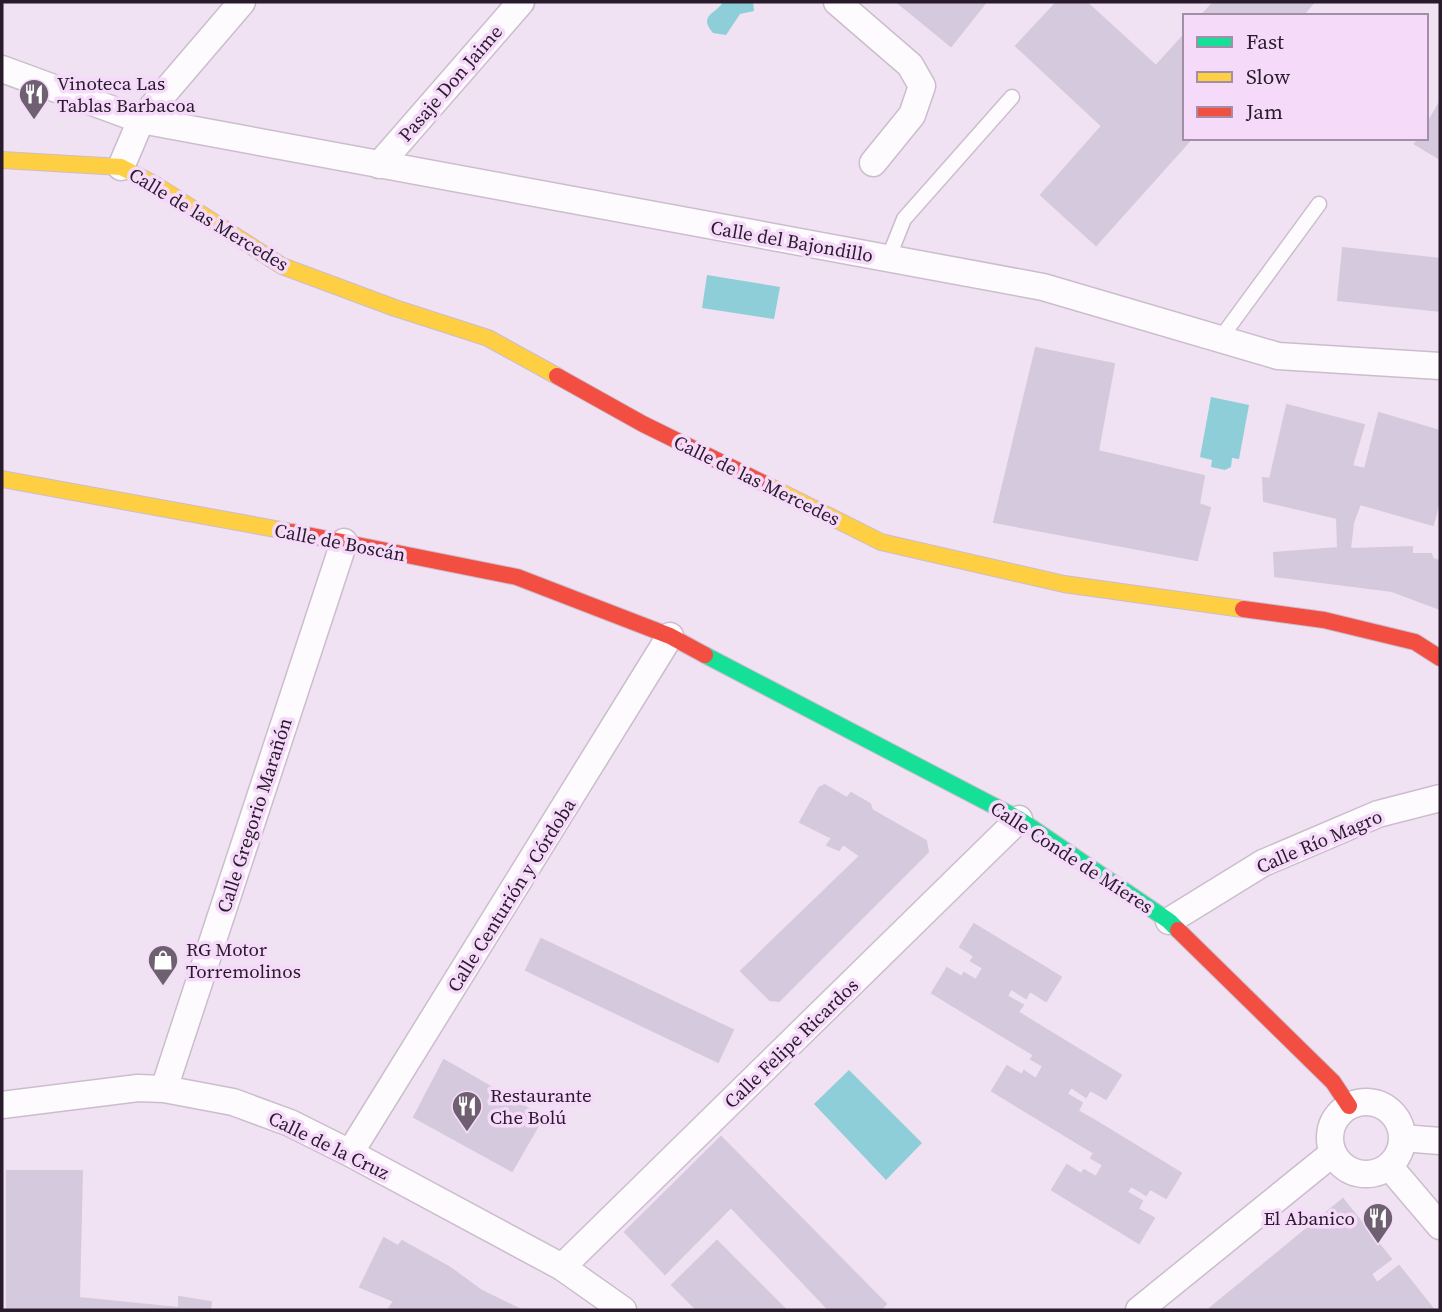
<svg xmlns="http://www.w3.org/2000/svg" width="1442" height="1312" font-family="'Source Serif 4',serif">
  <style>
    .water { fill: #8dced8 }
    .building { fill: #d5c9dd; stroke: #d4cadc; stroke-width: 2 }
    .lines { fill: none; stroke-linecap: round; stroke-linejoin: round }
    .lane-casing { stroke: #cbbdcd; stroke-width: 17 }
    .street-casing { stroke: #cbbdcd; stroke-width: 29 }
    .fast-casing { stroke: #cbbdcd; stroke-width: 18 }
    .slow-casing { stroke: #cbbdcd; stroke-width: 18 }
    .jam-casing { stroke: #cbbdcd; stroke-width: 18 }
    .lane { stroke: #fdfbfd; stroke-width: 14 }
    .street { stroke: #fdfbfd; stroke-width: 26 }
    .fast { stroke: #16e098; stroke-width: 16 }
    .slow { stroke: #ffcf43; stroke-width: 16 }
    .jam { stroke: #f24e42; stroke-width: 16 }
    .labels { text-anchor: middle; stroke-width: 7; stroke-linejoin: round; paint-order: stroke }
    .poi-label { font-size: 19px; fill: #291a2c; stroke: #f5dbf9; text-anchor: start }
    .street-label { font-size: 19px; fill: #291a2c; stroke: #f5dbf9 }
  </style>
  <rect width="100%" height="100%" fill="#f0e2f2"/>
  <!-- water -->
  <path class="water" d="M723,2H753L754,11L740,14L726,35L713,33C698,15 715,15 723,2Z
    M707,275L780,287L774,319L702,308Z
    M1211,397L1249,405L1239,459L1232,458L1231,467L1225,470L1211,467L1212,460L1200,457Z
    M849,1070L922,1143L886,1180L814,1104Z"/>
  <!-- building -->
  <path class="building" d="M897,2H986L951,46Z
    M1057,2H1086L1156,66L1185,34V138H1192L1096,245L1041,195L1102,126L1016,46Z
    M1214,2H1314L1302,16H1201Z
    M1440,102V159L1415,144L1419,138H1426V126Z
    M1343,248L1440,259V311L1338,300Z
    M1036,348L1114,364L1098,451L1204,476L1199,504L1210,508L1197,560L994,522Z
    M1287,405L1364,425L1352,466L1365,469L1379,413L1440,431V497L1433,525L1360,504L1353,523L1350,549L1412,547V554H1431L1433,559L1440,561V609L1392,591L1275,576L1274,553L1338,548L1337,518L1264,501L1263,478L1270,479Z
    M825,785L847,798L851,793L870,804L872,810L926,841L928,852L779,1001L770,1000L741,971L860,856L843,844L839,850L827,845L832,838L800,822L819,788Z
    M974,924L1061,977L1046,1001L1030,991L1026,998L1011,989L1007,996L1023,1005L1018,1012L1034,1022L1019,1046L932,993L947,968L962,977L964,973L976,980L983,968L971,961L974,956L960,947Z
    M541,939L733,1030L718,1062L526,970Z
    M1034,1022L1121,1075L1106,1099L1090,1090L1086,1097L1071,1087L1067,1094L1082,1103L1078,1111L1094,1120L1079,1144L992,1091L1007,1066L1022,1075L1024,1071L1036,1079L1043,1066L1031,1059L1034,1055L1019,1046Z
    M444,1060L543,1117L512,1171L414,1117Z
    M1094,1120L1181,1173L1166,1198L1150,1189L1146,1195L1131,1186L1127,1192L1142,1201L1138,1209L1154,1218L1139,1243L1052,1190L1067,1165L1081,1174L1084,1170L1096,1177L1103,1165L1091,1158L1094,1153L1079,1144Z
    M721,1137L886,1304L880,1310H829L731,1207L665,1274L625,1232Z
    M7,1171H82L79,1298L179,1308V1297L211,1302L210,1310H7Z
    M1343,1199L1391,1259L1371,1274L1377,1283L1399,1266L1434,1310H1208Z
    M384,1238L398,1246L402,1241L449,1267L482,1291L473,1310H388L394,1301L360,1287Z
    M717,1241L786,1310H697L672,1285Z
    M482,1291L521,1310H473Z"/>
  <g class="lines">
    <!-- lane casing -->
    <g class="lane-casing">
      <path id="lane" d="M888,259L904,219L1012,97
        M1220,339L1319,204"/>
    </g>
    <!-- street casing -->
    <g class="street-casing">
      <path id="street" d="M837,2L910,65L922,86L912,115L873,163
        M2,69L141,120L1043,287L1278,356L1440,366
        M379,165L521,2
        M121,167L141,120L242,2
        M1169,921L1263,863L1378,814L1440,798
        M164,1089L344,542
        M1330 1138a36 36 0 1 1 72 0a36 36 0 1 1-72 0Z
        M2,1105L138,1088L164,1089L233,1102L290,1123L350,1153L562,1267L623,1310
        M1402,1138L1440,1141
        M350,1153L670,636
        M1394,1172L1440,1226
        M562,1267L1019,819
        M1139,1310L1333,1153"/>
    </g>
    <!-- fast casing -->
    <g class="fast-casing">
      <path id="fast" d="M705,655L1019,819L1169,921L1178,930"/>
    </g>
    <!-- slow casing -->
    <g class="slow-casing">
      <path id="slow" d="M2,160L121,167L156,185L282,266L395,308L488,338L557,376
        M2,479L292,532
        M767,485L881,542L1064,584L1243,609"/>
    </g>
    <!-- jam casing -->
    <g class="jam-casing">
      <path id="jam" d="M557,376L643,424L767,485
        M292,532L517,577L670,636L705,655
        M1243,609L1324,620L1415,642L1440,658
        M1178,930L1333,1082L1349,1106"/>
    </g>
    <!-- lane -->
    <use href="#lane" class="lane"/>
    <!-- street -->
    <use href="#street" class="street"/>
    <!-- fast -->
    <use href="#fast" class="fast"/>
    <!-- slow -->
    <use href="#slow" class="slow"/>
    <!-- jam -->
    <use href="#jam" class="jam"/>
  </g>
  <!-- icons -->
  <defs>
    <g id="restaurant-pin" transform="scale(1.575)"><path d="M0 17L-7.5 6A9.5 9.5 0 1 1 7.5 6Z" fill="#6f6071" stroke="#f5dbf9"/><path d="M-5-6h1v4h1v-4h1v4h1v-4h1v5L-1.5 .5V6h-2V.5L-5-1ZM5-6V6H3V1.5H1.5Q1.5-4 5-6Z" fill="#fff"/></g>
    <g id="shop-pin" transform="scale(1.575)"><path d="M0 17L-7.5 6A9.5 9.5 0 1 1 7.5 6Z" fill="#6f6071" stroke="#f5dbf9"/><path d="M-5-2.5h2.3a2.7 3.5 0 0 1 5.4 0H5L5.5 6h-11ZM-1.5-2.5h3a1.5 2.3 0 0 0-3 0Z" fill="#fff"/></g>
  </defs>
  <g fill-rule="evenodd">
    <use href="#restaurant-pin" x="34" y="94"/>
    <use href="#shop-pin" x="163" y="960"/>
    <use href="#restaurant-pin" x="467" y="1106"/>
    <use href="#restaurant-pin" x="1378" y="1218"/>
  </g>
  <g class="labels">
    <!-- poi labels -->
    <g class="poi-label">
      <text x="57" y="90">Vinoteca Las<tspan x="57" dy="22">Tablas Barbacoa</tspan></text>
      <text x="186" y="956">RG Motor<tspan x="186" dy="22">Torremolinos</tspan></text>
      <text x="490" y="1102">Restaurante<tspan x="490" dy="22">Che Bolú</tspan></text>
      <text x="1355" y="1225" text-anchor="end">El Abanico</text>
    </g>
    <!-- street labels -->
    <g class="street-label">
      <text transform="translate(450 83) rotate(-49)" y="7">Pasaje Don Jaime</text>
      <text transform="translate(209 219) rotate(31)" y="7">Calle de las Mercedes</text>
      <text transform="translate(792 241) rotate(10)" y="7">Calle del Bajondillo</text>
      <text transform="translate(757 480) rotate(26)" y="7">Calle de las Mercedes</text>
      <text transform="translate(340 542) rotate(11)" y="7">Calle de Boscán</text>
      <text transform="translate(254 815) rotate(-72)" y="7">Calle Gregorio Marañón</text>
      <text transform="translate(1319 841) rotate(-23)" y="7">Calle Río Magro</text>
      <text transform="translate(1072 857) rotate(33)" y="7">Calle Conde de Mieres</text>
      <text transform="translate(511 895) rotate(-58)" y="7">Calle Centurión y Córdoba</text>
      <text transform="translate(791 1043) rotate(-44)" y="7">Calle Felipe Ricardos</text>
      <text transform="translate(329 1145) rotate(26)" y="7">Calle de la Cruz</text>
    </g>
  </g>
  <!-- border -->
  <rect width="1442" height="1312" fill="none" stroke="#291a2c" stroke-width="7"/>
  <!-- legend -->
  <rect x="1183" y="14" width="245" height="126" fill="#f5dbf9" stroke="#a38ea7" stroke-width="2"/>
  <rect x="1197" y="37" width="35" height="10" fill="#16e098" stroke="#a38ea7" stroke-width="2"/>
  <text x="1246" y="49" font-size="21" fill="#291a2c">Fast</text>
  <rect x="1197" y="72" width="35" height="10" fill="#ffcf43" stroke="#a38ea7" stroke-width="2"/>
  <text x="1246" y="84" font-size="21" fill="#291a2c">Slow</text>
  <rect x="1197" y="107" width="35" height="10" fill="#f24e42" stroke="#a38ea7" stroke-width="2"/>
  <text x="1246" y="119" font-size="21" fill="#291a2c">Jam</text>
</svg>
